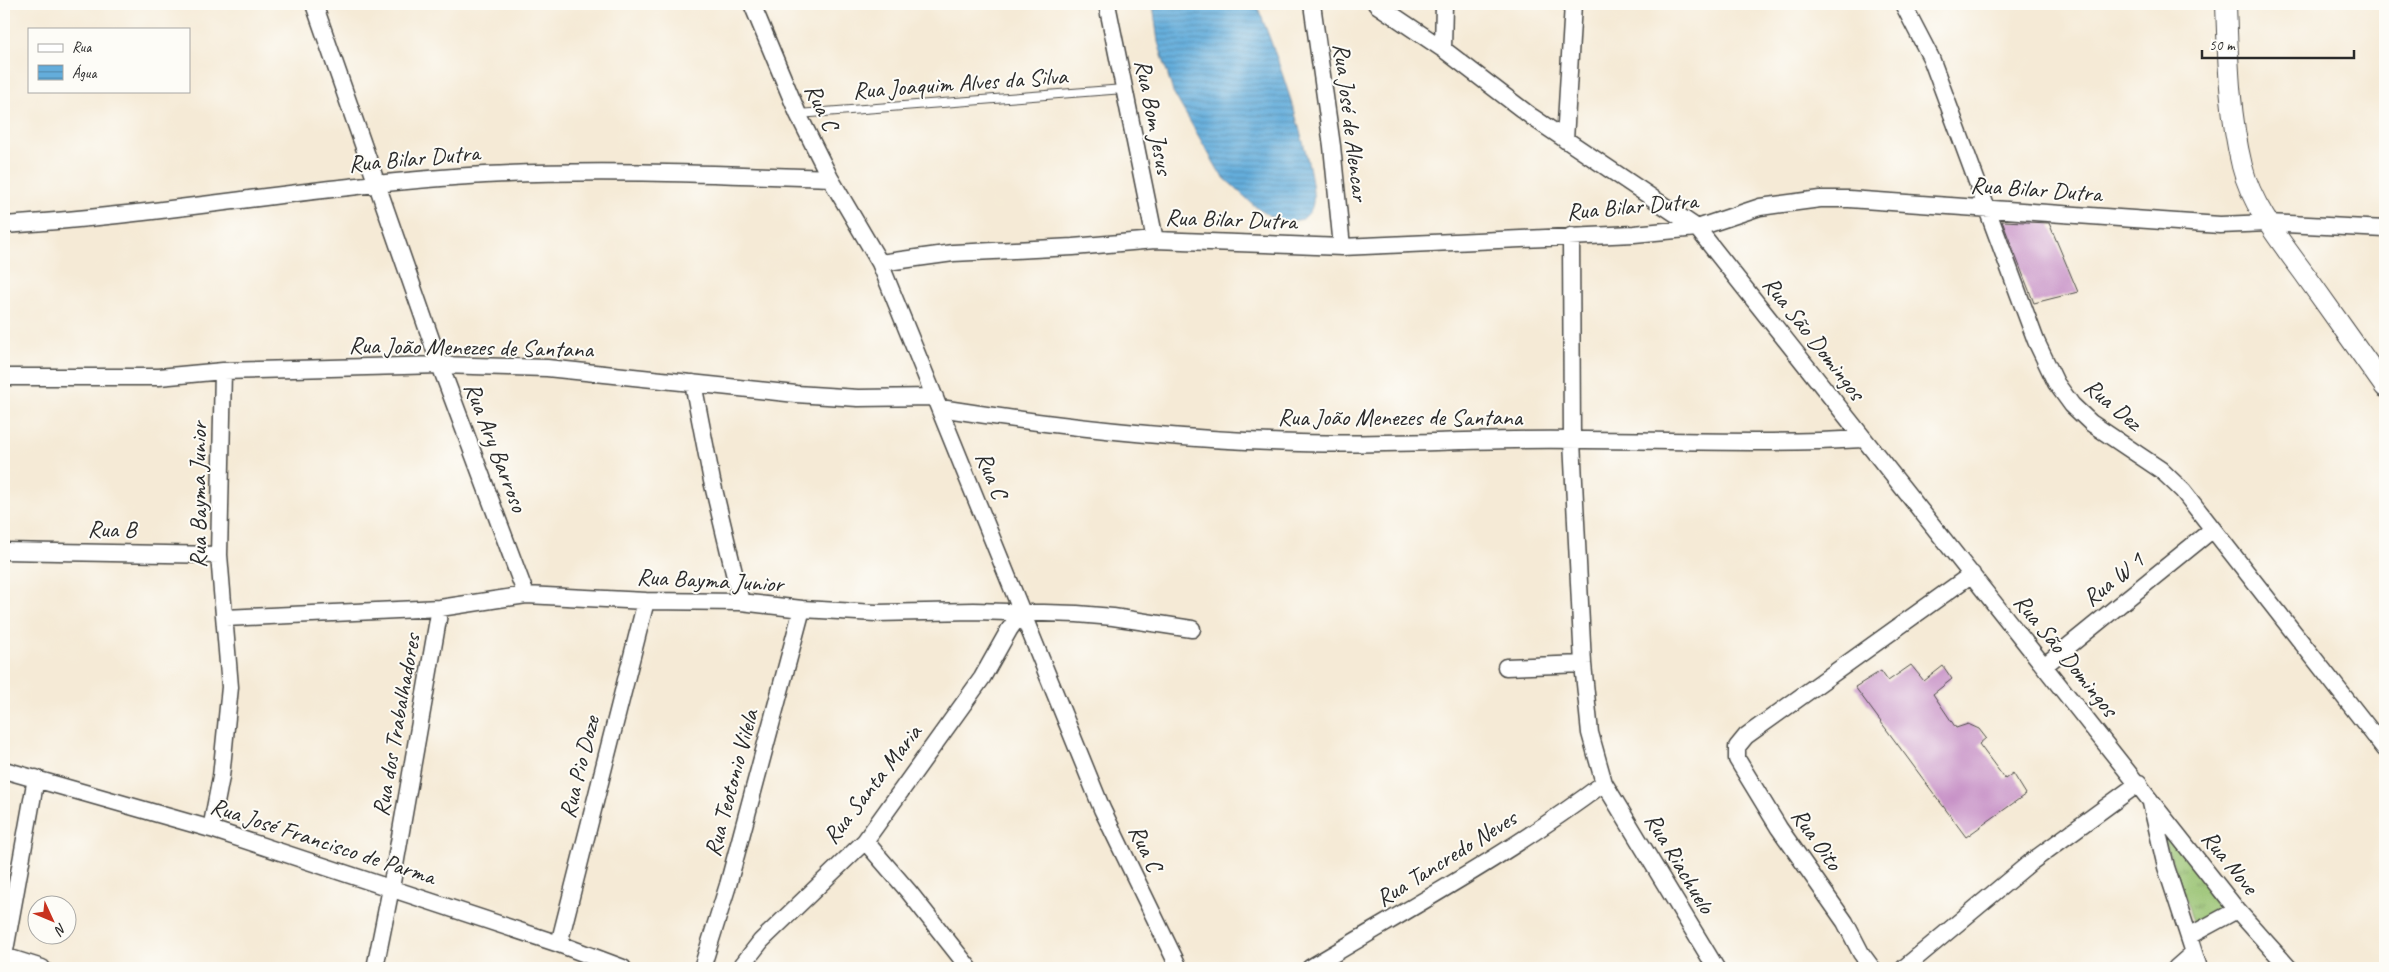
<svg xmlns="http://www.w3.org/2000/svg" width="2389" height="972" font-family="Caveat,sans-serif">
  <style>
    .park { fill: url(#park-tufts); stroke: #60764c }
    .water { fill: url(#water-rules); stroke: #486c83 }
    .building { fill: #c893c7 }
    .lines { fill: none; stroke-linecap: round; stroke-linejoin: round }
    .service-casing { stroke: #494845; stroke-width: 10 }
    .minor-casing { stroke: #494845; stroke-width: 19 }
    .tertiary-casing { stroke: #494845; stroke-width: 22 }
    .service { stroke: #fff; stroke-width: 8 }
    .minor { stroke: #fff; stroke-width: 16 }
    .tertiary { stroke: #fff; stroke-width: 20 }
    .labels { text-anchor: middle; stroke-width: 4; stroke-linejoin: round; paint-order: stroke }
    .street-label { font-size: 24px; fill: #2b2b2b; stroke: #fdfcf7 }
  </style>
  <defs>
    <pattern id="park-tufts" width="24" height="20" patternUnits="userSpaceOnUse" patternTransform="scale(1.25)"><rect width="24" height="20" fill="#96c16e"/><path d="M3 7l-1-3M5 7V3M7 7l1-3M15 17l-1-3M17 17v-4M19 17l1-3" fill="none" stroke="#7b9d5b"/></pattern>
    <pattern id="water-rules" width="6" height="5" patternUnits="userSpaceOnUse" patternTransform="scale(1.25)"><rect width="6" height="5" fill="#64addb"/><path d="M0 2.5h6" fill="none" stroke="#538db2"/></pattern>
  </defs>
  <rect width="100%" height="100%" fill="#fdfcf7"/>
  <filter id="ink" filterUnits="userSpaceOnUse"><feTurbulence type="fractalNoise" baseFrequency=".02" numOctaves="2"/><feDisplacementMap in="SourceGraphic" scale="10" xChannelSelector="R" yChannelSelector="G"/><feConvolveMatrix kernelMatrix="1 2 1 2 8 2 1 2 1" color-interpolation-filters="sRGB"/></filter>
  <filter id="wash" filterUnits="userSpaceOnUse"><feTurbulence type="fractalNoise" baseFrequency=".0096" numOctaves="4" result="noise"/><feDisplacementMap in="SourceGraphic" scale="20" xChannelSelector="R" yChannelSelector="G"/><feGaussianBlur stdDeviation="1.12" result="paint"/><feColorMatrix in="noise" values="0 0 0 0 0 0 0 0 0 0 0 0 0 0 0 0 0 1.4 0 .05"/><feComposite in="paint" operator="in"/></filter>
  <g filter="url(#wash)">
    <rect width="100%" height="100%" fill="#f5ead6"/>
    <!-- park -->
    <path class="park" d="M2155,812L2230,906L2195,928Z"/>
    <!-- water -->
    <path class="water" d="M1153,4H1256C1270,34 1322,181 1312,207C1311,211 1306,216 1303,219L1281,223L1257,208L1221,175L1173,92L1158,42Z"/>
    <g id="blocks">
      <!-- building -->
      <path class="building" d="M2002,221L2049,223L2078,292L2034,303Z
        M1911,665L1924,681L1943,666L1952,679L1933,694L1956,728L1968,724L1979,729L1986,738L1979,744L2005,779L2013,773L2026,794L1966,837L1855,687L1881,671L1888,681Z"/>
    </g>
  </g>
  <g filter="url(#ink)">
    <use href="#blocks" fill-opacity="0" stroke="#494845" stroke-width="1"/>
    <g class="lines">
      <!-- service casing -->
      <g class="service-casing">
        <path id="service" d="M798,114L1124,89"/>
      </g>
      <!-- minor casing -->
      <g class="minor-casing">
        <path id="minor" d="M314,4L440,365L526,595
          M752,4L798,114L830,178L880,263L1102,809L1179,968
          M1107,4L1155,240
          M1312,4L1332,146L1342,247
          M1376,4L1443,49L1532,117L1697,228L2237,910L2289,968
          M1903,4L1931,58L2036,341L2056,383L2072,405L2091,423L2161,470L2183,491L2385,749
          M1443,49L1444,4
          M1565,140L1573,4
          M4,225C165,215 324,184 485,175C600,169 715,174 830,178
          M1571,236L1572,441L1583,664L1590,733L1604,783L1716,968
          M880,263L953,253L1073,247L1155,240L1342,247L1634,234L1697,228L1760,207L1820,199H1849L2220,225L2268,223L2385,229
          M4,377H159L223,371L440,365L547,368L796,394L858,398L935,397
          M693,383L712,481L741,602
          M940,408C1060,427 1179,440 1300,443C1372,445 1443,441 1514,440C1630,438 1746,446 1863,439
          M4,551L219,555
          M225,618L440,608L526,595L646,601L741,602L802,609L876,613L974,611L1077,614L1113,617L1192,629
          M2044,666L2213,529
          M1506,667L1583,664
          M4,770L211,829L559,944L623,968
          M2151,803L2166,867L2199,968
          M211,829L221,777L230,687L219,555L223,371
          M865,841L909,892L969,968
          M2189,936L2237,910
          M559,944L646,601
          M4,956L36,778
          M4,956L42,968
          M375,968L391,888L440,608
          M702,968L728,885L802,609
          M740,968L761,941L865,841L982,678L1009,630L1021,613
          M1310,968C1408,909 1511,853 1604,783
          M1872,968L1861,953L1845,922L1779,828L1737,759V747L1746,736L1972,574
          M1904,968L2031,862L2139,783
          M2176,968L2193,953"/>
      </g>
      <!-- tertiary casing -->
      <g class="tertiary-casing">
        <path id="tertiary" d="M2226,4C2228,58 2229,113 2242,166C2252,207 2282,243 2306,276C2332,313 2359,350 2385,387"/>
      </g>
      <!-- service -->
      <use href="#service" class="service"/>
      <!-- minor -->
      <use href="#minor" class="minor"/>
      <!-- tertiary -->
      <use href="#tertiary" class="tertiary"/>
    </g>
  </g>
  <g class="labels">
    <!-- street labels -->
    <g class="street-label">
      <text transform="translate(960 83) rotate(-4)" y="8">Rua Joaquim Alves da Silva</text>
      <text transform="translate(822 107) rotate(65)" y="8">Rua C</text>
      <text transform="translate(1154 117) rotate(79)" y="8">Rua Bom Jesus</text>
      <text transform="translate(1351 122) rotate(83)" y="8">Rua José de Alencar</text>
      <text transform="translate(414 158) rotate(-5)" y="8">Rua Bilar Dutra</text>
      <text transform="translate(2036 189) rotate(4)" y="8">Rua Bilar Dutra</text>
      <text transform="translate(1632 206) rotate(-5)" y="8">Rua Bilar Dutra</text>
      <text transform="translate(1231 219) rotate(2)" y="8">Rua Bilar Dutra</text>
      <text transform="translate(1814 338) rotate(52)" y="8">Rua São Domingos</text>
      <text transform="translate(471 347) rotate(1)" y="8">Rua João Menezes de Santana</text>
      <text transform="translate(2113 404) rotate(40)" y="8">Rua Dez</text>
      <text x="1400" y="425">Rua João Menezes de Santana</text>
      <text transform="translate(496 447) rotate(69)" y="8">Rua Ary Barroso</text>
      <text transform="translate(992 475) rotate(68)" y="8">Rua C</text>
      <text transform="translate(198 495) rotate(-90)" y="8">Rua Bayma Junior</text>
      <text transform="translate(112 529) rotate(1)" y="8">Rua B</text>
      <text transform="translate(2113 579) rotate(-39)" y="8">Rua W 1</text>
      <text transform="translate(710 580) rotate(3)" y="8">Rua Bayma Junior</text>
      <text transform="translate(2066 655) rotate(51)" y="8">Rua São Domingos</text>
      <text transform="translate(396 725) rotate(-80)" y="8">Rua dos Trabalhadores</text>
      <text transform="translate(579 767) rotate(-76)" y="8">Rua Pio Doze</text>
      <text transform="translate(731 783) rotate(-75)" y="8">Rua Teotonio Vilela</text>
      <text transform="translate(872 784) rotate(-52)" y="8">Rua Santa Maria</text>
      <text transform="translate(1817 839) rotate(55)" y="8">Rua Oito</text>
      <text transform="translate(323 841) rotate(18)" y="8">Rua José Francisco de Parma</text>
      <text transform="translate(1146 848) rotate(65)" y="8">Rua C</text>
      <text transform="translate(1446 858) rotate(-32)" y="8">Rua Tancredo Neves</text>
      <text transform="translate(2230 862) rotate(51)" y="8">Rua Nove</text>
      <text transform="translate(1680 863) rotate(59)" y="8">Rua Riachuelo</text>
    </g>
  </g>
  <!-- margin -->
  <rect width="2389" height="972" fill="none" stroke="#fdfcf7" stroke-width="20"/>
  <!-- legend -->
  <rect x="28" y="28" width="162" height="65" fill="#fdfcf7" stroke="#a9a8a5"/>
  <rect x="38" y="44" width="25" height="8" fill="#ffffff" stroke="#a9a8a5"/>
  <text x="72" y="52" font-size="15" fill="#2b2b2b">Rua</text>
  <rect x="38" y="65" width="25" height="15" fill="url(#water-rules)" stroke="#a9a8a5"/>
  <text x="72" y="78" font-size="15" fill="#2b2b2b">Água</text>
  <!-- north arrow -->
  <g transform="translate(52 920) rotate(134)"><circle r="24" fill="#fdfcf7" stroke="#a9a8a5"/>
  <path d="M0-4L9 19L0 12L-9 19Z" fill="#c8321e"/>
  <text y="-8" font-size="14" font-weight="bold" text-anchor="middle" fill="#2b2b2b">N</text>
  </g>
  <!-- scale -->
  <path d="M2202 50v8h152v-8" fill="none" stroke="#2b2b2b" stroke-width="2.5"/>
  <text x="2209" y="50" font-size="15" fill="#2b2b2b" stroke="#fdfcf7" stroke-width="4" paint-order="stroke">50 m</text>
</svg>
